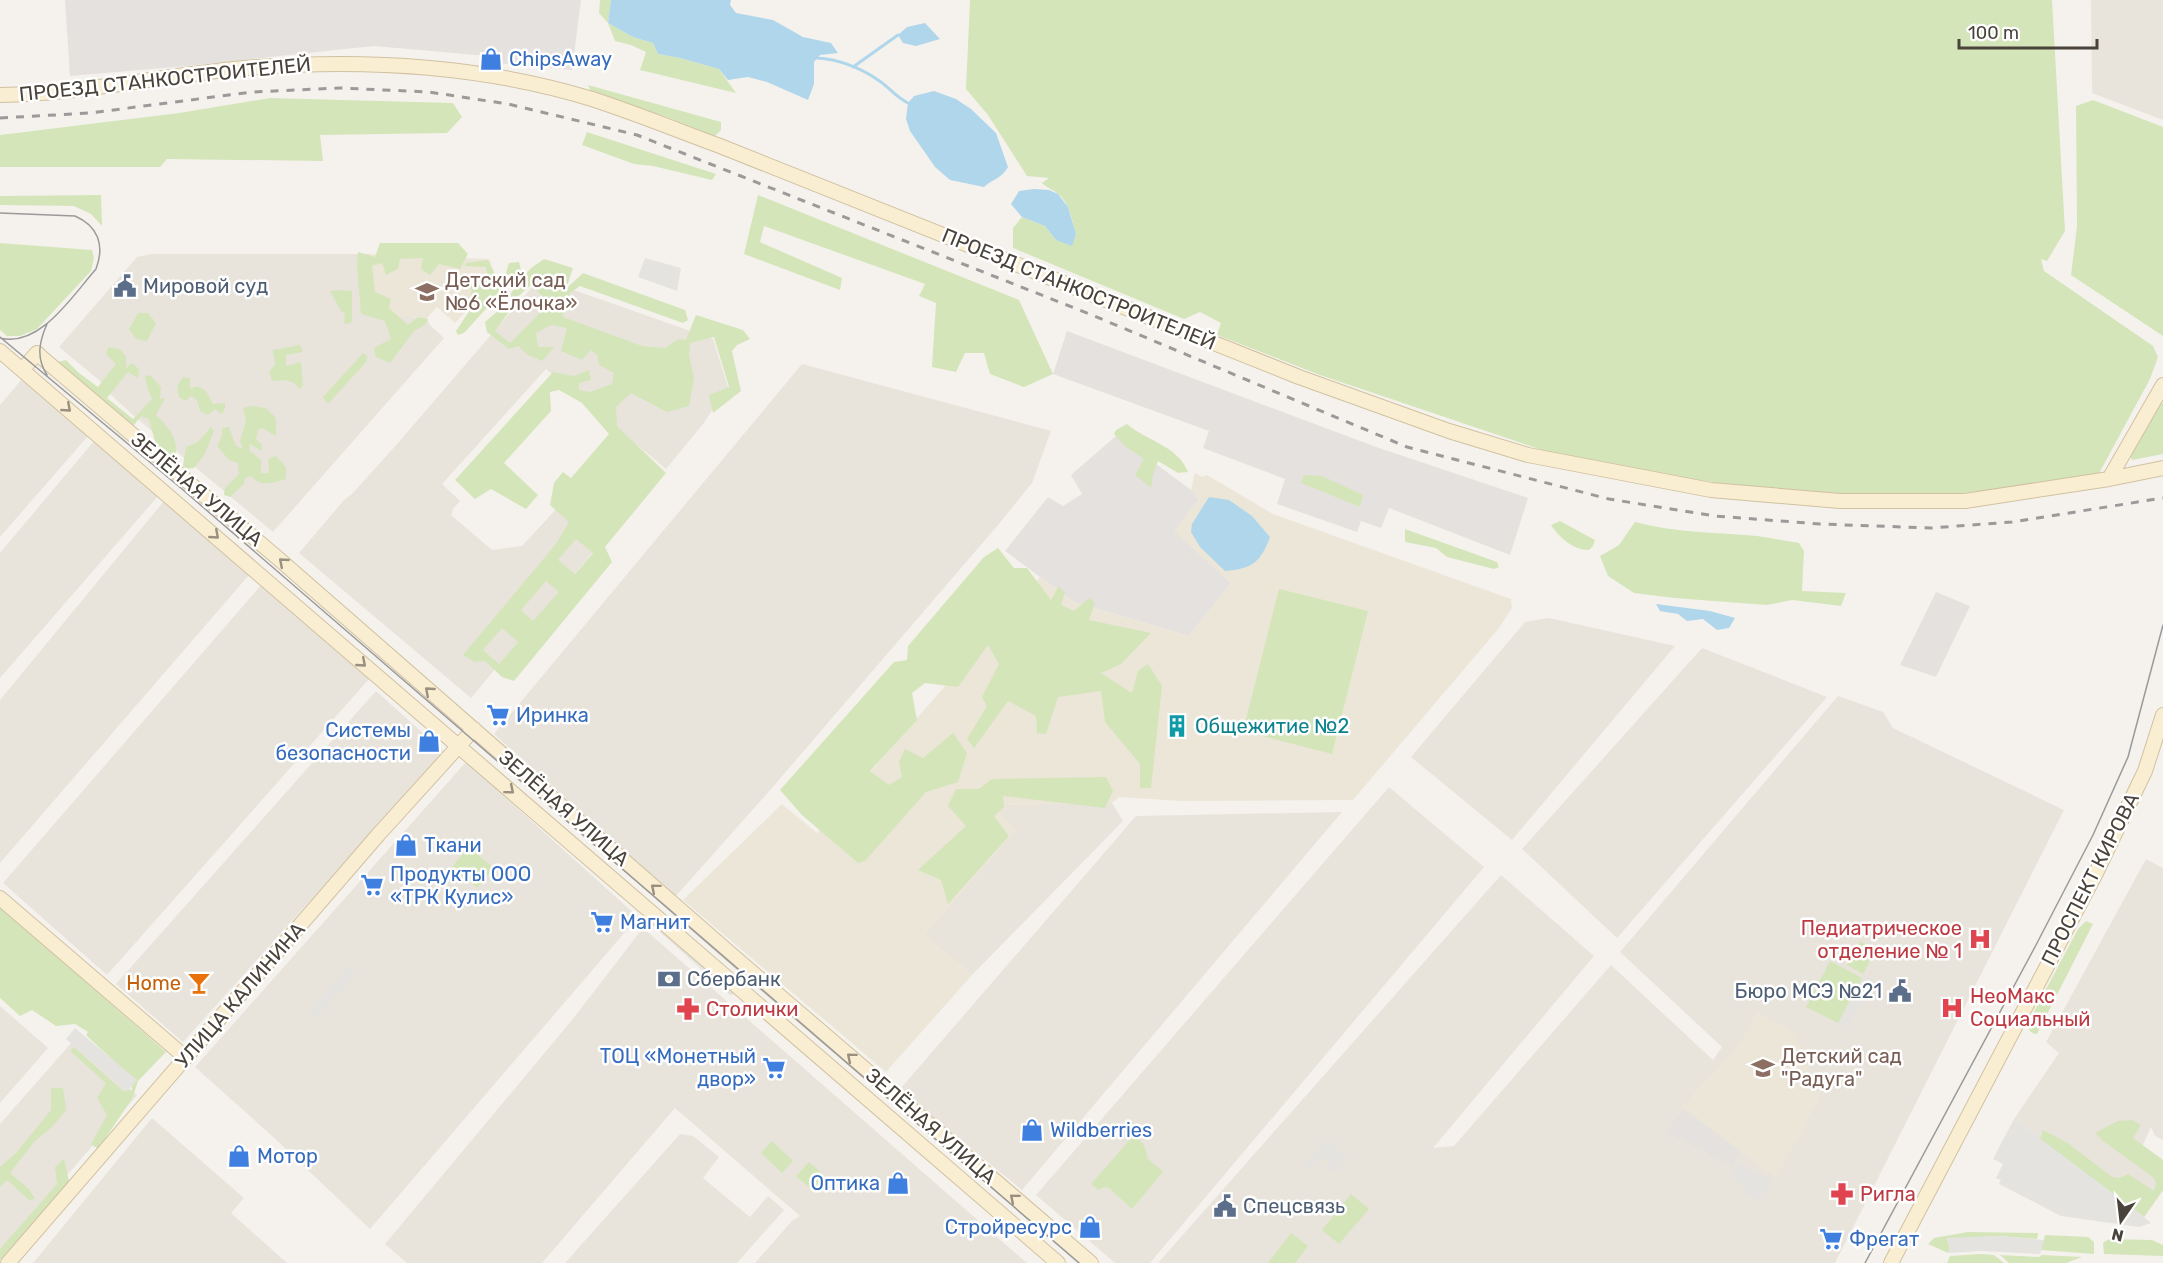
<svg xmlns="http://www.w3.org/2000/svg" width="2163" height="1263" font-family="Rubik,sans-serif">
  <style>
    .residential { fill: #e8e4db }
    .industrial { fill: #e5e1de }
    .education { fill: #ece6d8 }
    .green { fill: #d4e5ba; fill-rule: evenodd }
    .parking { fill: #e4e3e0 }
    .water { fill: #b0d6eb }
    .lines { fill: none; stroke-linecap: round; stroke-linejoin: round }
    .stream { stroke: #b0d6eb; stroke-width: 3 }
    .secondary-casing { stroke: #d0c1a1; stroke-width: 16 }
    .secondary { stroke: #faeed2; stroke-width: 14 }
    .tram { stroke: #9a9a9a; stroke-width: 1.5 }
    .rail { stroke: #9a9a9a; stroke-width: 3; stroke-dasharray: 8 8; stroke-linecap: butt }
    .oneway { stroke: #99907f }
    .labels { text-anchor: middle; stroke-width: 5; stroke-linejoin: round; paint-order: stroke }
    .shop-label { font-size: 20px; fill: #366cbe; stroke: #fff; text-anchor: start }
    .street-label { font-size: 20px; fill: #49433b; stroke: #fff }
    .education-label { font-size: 20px; fill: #785e54; stroke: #fff; text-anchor: start }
    .service-label { font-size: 20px; fill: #4e5e75; stroke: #fff; text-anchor: start }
    .culture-label { font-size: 20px; fill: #0d838f; stroke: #fff; text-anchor: start }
    .health-label { font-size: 20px; fill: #be3a42; stroke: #fff; text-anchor: start }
    .food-label { font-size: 20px; fill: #c56008; stroke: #fff; text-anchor: end }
  </style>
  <rect width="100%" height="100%" fill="#f5f2ed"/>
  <!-- residential -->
  <path class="residential" d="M2091,0H2163V120L2092,93Z
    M151,254H369L370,315L427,318L430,325L444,338L273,532L133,415L111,395L99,380L59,347L137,257Z
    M540,278L713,339L728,387L703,424L666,469L546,369L442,484L460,501L452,510L453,511L451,515L492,550L522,546L560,505L593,552L471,698L299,553L344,500L353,493L398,443Z
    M802,364L1051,431L1032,483L998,525L765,796L675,897L494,734Z
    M22,379L88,436L0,537V405Z
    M94,441L159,495L0,678V553Z
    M164,501L249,575L0,863V700Z
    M262,584L369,679L107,975L3,883Z
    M1549,618L1675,646L1512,840L1411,757L1525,622Z
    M1702,648L1827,697L1617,938L1522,849Z
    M376,691L444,752L183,1042L116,984Z
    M1838,696L1883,712L1893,728L2064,810L1835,1263H1158L1501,875L1594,956L1433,1148L1454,1146L1611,965L1713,1060L1722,1047L1620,952Z
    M466,762L638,917L370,1229L271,1135L195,1067Z
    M1389,787L1484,867L1150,1263H1115L1036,1195Z
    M1112,803L1123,821L972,975L924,935L1015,830L993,805Z
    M1342,812L1022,1190L936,1120L901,1088L1136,816Z
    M2146,859L2163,868V1140L2155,1136L2151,1127L2141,1149L2163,1190L2144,1217L2014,1119L2059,1053L2046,1042Z
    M643,928L1027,1263H755L792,1221L800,1216L675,1108L542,1263H407L385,1244L572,1020Z
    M0,1006L48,1048L0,1103Z
    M73,1041L137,1095L0,1252V1124Z
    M152,1118L244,1198L231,1213L287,1263H33Z
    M680,1134L693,1136L719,1157L703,1178L750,1217L768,1196L784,1210L737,1263H565Z"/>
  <!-- industrial -->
  <path class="industrial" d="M65,0H581L572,70L487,62V56L374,46L187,66L70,76Z
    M1067,331L1379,448L1528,498L1510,555L1389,508L1381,528L1361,521L1357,532L1277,504L1285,479L1203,448L1209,431L1053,374Z
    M1117,435L1191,490L1199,499L1175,531L1231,583L1189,636L1074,602L1005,551L1048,497L1063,506L1082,494L1071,475Z
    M1936,592L1970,606L1936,677L1900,665Z
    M1684,1109L1740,1151L1733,1167L1666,1132Z"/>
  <!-- education -->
  <path class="education" d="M369,254L489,259L497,278L455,323L437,307L427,318L370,315Z
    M1195,473L1202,477L1207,475L1273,514L1511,599L1512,608L1499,628L1353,800L1181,801L1119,797L1112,803L994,805L1015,830L924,935L972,975L886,1072L683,900L782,804L817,833L1040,577L1074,602L1189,636L1231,583L1174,531L1199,499L1191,490Z
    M1757,1012L1794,1031L1820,1096L1776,1178L1682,1107L1743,1040Z"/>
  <!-- green -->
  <path class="green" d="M600,0H611L608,23L633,37L653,43L658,54L680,58L719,69L736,93L640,70L646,52L631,45L615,41L608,23L599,13Z
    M970,0H2052L2065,231L2047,261L2041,259L2044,271L2153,346L2158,357L2150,379L2096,479L1942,495H1834L1733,485L1632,470L1548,452L1320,375L1217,335L1221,323L1200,312L1184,319L1013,248V228L1022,217L1045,226L1056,240L1076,234C1072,221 1070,203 1058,194C1053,189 1048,189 1042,183L1049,178L1027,176L988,115L966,89Z
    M588,85L721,122V130L715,136L662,115L641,110L622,101L610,99L591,92Z
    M270,98L453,103L462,117L447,133L320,135L323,161L167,159L160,167H0V135L179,113Z
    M2093,100L2163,127V336L2071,275L2077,226L2076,106Z
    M587,132L716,174L712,180L653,166L634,164L582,145Z
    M101,195L102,226L91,214L74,206L0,205V196Z
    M758,195L1019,300L1053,374L1024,387L990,374L984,353H965L956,372L932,367L936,303L919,296L925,284L764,226L760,242L842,278L840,290L744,254Z
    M0,243L92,250L94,258L91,271L37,329L20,336H7L0,330Z
    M380,243H458L468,254L460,269L439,264L430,275L421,269L423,258L400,259L398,269L386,275L382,263L372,266L375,292L391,299L389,308L408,325L418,317L428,319L425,325L414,331L390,363L376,357L374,348L391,339L385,321L361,314L357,265L358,252L375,257Z
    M544,259L573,268L566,289L583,273L685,310L688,320L683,323L580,286L570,293L563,317L642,346L665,348L678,339L686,340L696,315L743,330L750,339L737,345L732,351L741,391L713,413L709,395L729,387L714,337L690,343L689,355L694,378L689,406L667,412L631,393L616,407L617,426L666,473L605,547L612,562L514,681L502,677L485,661L475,662L463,655L556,544L569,522L550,505L554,483L563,472L571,478L609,434L582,403L559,390L550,392L551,411L504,463L538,495L526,509L491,489L475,499L455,480L553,372L574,376L589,370L591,380L579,383V390L590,392L612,384L614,373L599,365L597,355L591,350L582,360L561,351L567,328L551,325L536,333L538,347H554L542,361L528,355L518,346L509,349L487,332L485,322L505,305L509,312L495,331L510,343L550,303L531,285L513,301L508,297L531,268ZM576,539L593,553L575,574L558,560ZM546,581L559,592L533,621L521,610ZM502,628L518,642L499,664L483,650Z
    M488,260L495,276V287L503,282L509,263L519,262L521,270L464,333L458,335L456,331L472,307L469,300L472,290L467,285L475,277L483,282L488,279L486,267L465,266L466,263Z
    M339,290L352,291V321L349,324L344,323L345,314L341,311L330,291Z
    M138,313H148L156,323L147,341L136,339L129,329Z
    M300,345L303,352L286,355V366L301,362L303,386L299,389C293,378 282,380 272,381L269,372L275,364L273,350Z
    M108,347L120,349L126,357V368L132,363L139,369L138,378L128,372L107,398L133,419L152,399L147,387L145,376L150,375L161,387L160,399L165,398L156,415C170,429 183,443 172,464L167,463L165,449H157L149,419L141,416L134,425L122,423L51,364L66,360L79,373L98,387L116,364L106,354Z
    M363,353L367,356V361L328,404L323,397Z
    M183,377L190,378V389L197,386L206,391L213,404L225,403V408L222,414L215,409L208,415L200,411L197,400L191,396L186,401L179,397L177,386Z
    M2163,403V454L2132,460L2130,455L2160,404Z
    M250,406L266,408L276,418V436L262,428L258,430L256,439L262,445L261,451L250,444L249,450L261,460V473H269L268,459L276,456L286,467V479C272,483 261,488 251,476L245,478L244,484L230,497L224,495L225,488L239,474L238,463L229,460L217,446L222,436V428L229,427L236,446L243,449L240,441L246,421L243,408Z
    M1127,424C1147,441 1178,446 1188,472L1178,473L1158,461L1153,474L1151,488L1135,475L1144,459L1126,447L1114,434L1116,430Z
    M211,427L214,431L205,454L194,468L186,469L183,466L186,447L198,442Z
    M1304,475L1322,476L1363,495L1360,507L1301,483Z
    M1560,521L1595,540L1593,546L1589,550C1573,550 1560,538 1551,525Z
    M1635,522C1675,533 1716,532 1757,536C1771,538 1785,541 1799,543L1804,551L1802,591L1846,593L1841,606L1792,600L1767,605L1674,598L1634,593L1608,576L1600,556L1619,545Z
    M1405,529L1497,562L1499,567L1494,569L1447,557L1436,548L1405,542Z
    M998,548L1014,568H1027L1051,600L1059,586L1065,593L1061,605L1074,611L1089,598L1095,602L1089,620L1151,633L1121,664L1101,673L1132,693L1138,671L1148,664L1162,686L1151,788H1140V764L1105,722L1101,691L1058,697L1046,734L1037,733L1036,716L1008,701L974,748L967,739L987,706L982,697L999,664L988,645L958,687L925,683L912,693L917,720L870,771L889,785L902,777L899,762L905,749L923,758L953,733L967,753L958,782L926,792L865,861L858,863L802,815L780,790L894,662L907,660L908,646L984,557Z
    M1279,589L1368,611L1332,754L1243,731Z
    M1106,777L1113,791L1105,808L1003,796L1004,807L994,816L1009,836L948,904L941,880L918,870L966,826L948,806L956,789H979L992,779Z
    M468,847L494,868L477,888L452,867Z
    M0,907L166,1052L138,1081L132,1099L98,1149L91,1144L107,1115L97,1098L106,1083L70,1051L74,1047L123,1091L132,1090V1078L86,1035L88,1032L75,1024L56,1026L32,1010L20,1016L0,998Z
    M2086,921L2093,924L2037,1034C2031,1034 2029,1030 2027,1025L2078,929Z
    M1860,941L1876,950L1863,974L1847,965Z
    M1830,961L1862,978L1838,1023L1806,1007Z
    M51,1088H63L66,1110L52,1127L34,1142L10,1173L29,1189L35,1199L29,1200L7,1180L0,1187V1167L16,1153L51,1110Z
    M2132,1120L2141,1125L2133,1138L2163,1160V1190L2144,1217L2040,1139L2043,1130L2068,1143L2112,1177L2119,1178L2128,1174L2154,1191L2156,1183L2154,1178L2103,1141L2095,1133L2118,1121Z
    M1134,1135C1142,1141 1147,1148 1147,1158L1163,1172L1132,1209L1109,1188L1104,1187L1098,1190L1091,1184Z
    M772,1141L793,1161L782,1173L761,1153Z
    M64,1159L69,1181L0,1260V1249L57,1184L55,1167Z
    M809,1162L825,1176L812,1190L796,1176Z
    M1351,1194L1369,1209L1339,1244L1322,1230Z
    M1968,1232L2038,1233L2037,1239L1999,1236L1947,1239L1950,1248L1948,1253L1928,1244L1934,1238Z
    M1291,1233L1308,1246L1295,1263H1268Z
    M2045,1235L2088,1237L2094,1242V1254L2041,1250Z
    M2109,1239L2152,1240L2163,1245V1256L2104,1254L2103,1243Z
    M1980,1254L1994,1255L2004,1263H1947L1950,1256Z
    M2000,1255L2039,1257L2042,1255L2082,1257L2066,1263H2009Z"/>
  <!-- parking -->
  <path class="parking" d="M645,258L681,268L677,291L638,277Z
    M654,918L739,993L730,995L650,923Z
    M349,967L356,973L316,1017L309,1011Z
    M1864,975L1873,979L1848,1028L1839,1023Z
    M75,1028L137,1080L128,1091L66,1039Z
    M2014,1119L2144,1217L2151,1223L2139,1227L2061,1216L1999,1184L2001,1180L1996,1178L2003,1164L1993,1159Z
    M1328,1139L1348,1157L1333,1173L1325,1166L1329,1162L1323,1157L1314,1166L1306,1168L1303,1166Z
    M1738,1162L1771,1180L1759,1202L1742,1194L1746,1186L1731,1177Z
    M1999,1236L2044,1240L2040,1254L1981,1251L1948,1253L1950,1248L1947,1238Z"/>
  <!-- water -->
  <path class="water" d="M611,0H731L730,5L736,13L773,20L803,37L831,43L838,53L820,55L814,62V84L808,100L767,82L748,77L728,80L719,69L680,58L658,54L653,43L633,37L608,23Z
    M925,23L940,39L916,46L903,43L898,35L907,27Z
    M934,91L956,99L971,109L996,133L1008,167C1001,179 994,178 984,187L950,180L935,167L910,131L906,119L908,103L914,96Z
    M1034,189L1049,190L1058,194L1068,207L1076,234L1072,246L1056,240L1045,226L1022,217L1011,204L1019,191Z
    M1209,497L1229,500L1252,516L1270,537C1261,562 1252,569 1225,571L1200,547L1191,532L1192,524Z
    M1656,604L1710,611L1735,618L1729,628L1717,630L1703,619L1687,621L1678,614L1660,611Z"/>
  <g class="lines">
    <!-- stream -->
    <path class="stream" d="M817,58C838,59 861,68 878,80C889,87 896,97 908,103
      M853,67L898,35"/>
    <!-- secondary casing -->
    <g class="secondary-casing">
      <path id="secondary" d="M0,95C87,94 172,73 258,67C370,59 484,66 592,99C635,113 677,130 720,146L1299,377L1449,431L1528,455L1711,490L1840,501H1965L2109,479L2163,468
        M0,351L1058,1263
        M22,370L37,353L40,356L280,560L732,955L1091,1263
        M2109,479L2163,385
        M0,898L185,1057
        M8,1263L378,835L474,729
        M1891,1263L2096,873L2145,771L2163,715"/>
    </g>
    <!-- secondary -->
    <use href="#secondary" class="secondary"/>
    <!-- tram -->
    <path class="tram" d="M0,213L75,216C98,226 105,245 96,269C73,295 40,348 0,338
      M0,337L182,489L1079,1263
      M47,375C36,358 39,342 47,324
      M1865,1263L2036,945L2093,835L2128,757L2163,625"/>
    <!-- rail -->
    <path class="rail" d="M0,118L90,113L252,92L340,88L429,92L508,104L637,135L1092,315L1407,447L1609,499L1715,516L1820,524L1931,528L2012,522L2163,498"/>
  </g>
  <!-- one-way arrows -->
  <defs><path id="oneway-chevron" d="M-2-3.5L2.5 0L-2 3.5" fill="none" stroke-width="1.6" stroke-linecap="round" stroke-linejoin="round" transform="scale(1.5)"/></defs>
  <g class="oneway">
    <use href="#oneway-chevron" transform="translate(67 408) rotate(41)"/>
    <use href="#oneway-chevron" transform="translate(215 535) rotate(41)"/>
    <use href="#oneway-chevron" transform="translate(283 562) rotate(-139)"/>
    <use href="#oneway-chevron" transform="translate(362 663) rotate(41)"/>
    <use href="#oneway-chevron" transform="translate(429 691) rotate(-139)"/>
    <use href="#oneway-chevron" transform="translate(510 790) rotate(40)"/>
    <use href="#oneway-chevron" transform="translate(655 888) rotate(-140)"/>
    <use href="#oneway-chevron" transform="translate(851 1057) rotate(-140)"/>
    <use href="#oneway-chevron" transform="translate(1014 1198) rotate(-140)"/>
  </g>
  <!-- icons -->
  <defs>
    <g id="shop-bare" transform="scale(1.8)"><path d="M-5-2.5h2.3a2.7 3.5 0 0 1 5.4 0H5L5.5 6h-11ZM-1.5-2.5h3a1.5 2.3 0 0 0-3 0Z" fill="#3f7fe0" stroke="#fff" stroke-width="2.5" paint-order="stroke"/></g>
    <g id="civic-bare" transform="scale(1.8)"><path d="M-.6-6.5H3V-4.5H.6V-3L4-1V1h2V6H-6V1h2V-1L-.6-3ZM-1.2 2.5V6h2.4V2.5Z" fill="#5c6f8a" stroke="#fff" stroke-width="2.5" paint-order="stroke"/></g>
    <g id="school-bare" transform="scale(1.8)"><path d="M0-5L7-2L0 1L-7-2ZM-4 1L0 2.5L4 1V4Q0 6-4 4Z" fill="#8d6e63" stroke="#fff" stroke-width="2.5" paint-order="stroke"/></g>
    <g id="supermarket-bare" transform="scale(1.8)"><path d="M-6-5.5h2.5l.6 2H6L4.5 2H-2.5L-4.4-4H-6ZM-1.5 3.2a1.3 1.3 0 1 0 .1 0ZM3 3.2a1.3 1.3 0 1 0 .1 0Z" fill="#3f7fe0" stroke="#fff" stroke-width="2.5" paint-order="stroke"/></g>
    <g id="building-bare" transform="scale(1.8)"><path d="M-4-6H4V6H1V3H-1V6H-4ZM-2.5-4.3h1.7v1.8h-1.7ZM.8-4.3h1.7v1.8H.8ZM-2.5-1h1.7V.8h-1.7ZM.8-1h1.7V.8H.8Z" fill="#0f9aa8" stroke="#fff" stroke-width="2.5" paint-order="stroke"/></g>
    <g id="hospital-bare" transform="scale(1.8)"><path d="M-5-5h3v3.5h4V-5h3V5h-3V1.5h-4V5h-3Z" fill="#e0444e" stroke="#fff" stroke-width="2.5" paint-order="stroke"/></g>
    <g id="bank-bare" transform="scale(1.8)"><path d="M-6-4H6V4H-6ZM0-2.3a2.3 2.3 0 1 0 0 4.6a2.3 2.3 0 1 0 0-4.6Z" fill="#5c6f8a" stroke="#fff" stroke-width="2.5" paint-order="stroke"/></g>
    <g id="bar-bare" transform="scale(1.8)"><path d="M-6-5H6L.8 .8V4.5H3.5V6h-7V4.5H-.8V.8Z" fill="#e8710a" stroke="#fff" stroke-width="2.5" paint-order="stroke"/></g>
    <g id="pharmacy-bare" transform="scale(1.8)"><path d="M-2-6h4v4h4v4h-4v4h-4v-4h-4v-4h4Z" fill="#e0444e" stroke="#fff" stroke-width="2.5" paint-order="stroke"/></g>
  </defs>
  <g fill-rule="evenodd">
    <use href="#shop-bare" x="491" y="59"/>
    <use href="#civic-bare" x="125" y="286"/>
    <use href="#school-bare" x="427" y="292"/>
    <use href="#supermarket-bare" x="498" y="715"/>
    <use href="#building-bare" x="1177" y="726"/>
    <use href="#shop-bare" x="429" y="741"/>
    <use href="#shop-bare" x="406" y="845"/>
    <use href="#supermarket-bare" x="372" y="885"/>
    <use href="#supermarket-bare" x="602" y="922"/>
    <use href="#hospital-bare" x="1980" y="939"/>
    <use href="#bank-bare" x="669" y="979"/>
    <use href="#bar-bare" x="199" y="983"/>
    <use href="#civic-bare" x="1900" y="991"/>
    <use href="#hospital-bare" x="1952" y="1008"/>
    <use href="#pharmacy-bare" x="688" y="1009"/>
    <use href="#supermarket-bare" x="774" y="1068"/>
    <use href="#school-bare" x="1763" y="1068"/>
    <use href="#shop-bare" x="1032" y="1130"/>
    <use href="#shop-bare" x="239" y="1156"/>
    <use href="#shop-bare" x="898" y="1183"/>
    <use href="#pharmacy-bare" x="1842" y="1194"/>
    <use href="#civic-bare" x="1225" y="1206"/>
    <use href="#shop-bare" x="1090" y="1227"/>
    <use href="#supermarket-bare" x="1831" y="1239"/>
  </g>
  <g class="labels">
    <!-- shop labels -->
    <g class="shop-label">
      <text x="509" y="66">ChipsAway</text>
      <text x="516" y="722">Иринка</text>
      <text x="411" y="737" text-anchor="end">Системы<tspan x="411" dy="23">безопасности</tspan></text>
      <text x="424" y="852">Ткани</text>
      <text x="390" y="881">Продукты ООО<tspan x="390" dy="23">«ТРК Кулис»</tspan></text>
      <text x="620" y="929">Магнит</text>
      <text x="756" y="1063" text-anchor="end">ТОЦ «Монетный<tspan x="756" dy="23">двор»</tspan></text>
      <text x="1050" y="1137">Wildberries</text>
      <text x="257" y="1163">Мотор</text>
      <text x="880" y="1190" text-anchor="end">Оптика</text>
      <text x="1072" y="1234" text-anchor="end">Стройресурс</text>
      <text x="1849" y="1246">Фрегат</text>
    </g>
    <!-- street labels -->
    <g class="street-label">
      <text transform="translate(165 79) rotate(-6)" y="7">ПРОЕЗД СТАНКОСТРОИТЕЛЕЙ</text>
      <text transform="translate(1079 289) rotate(22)" y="7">ПРОЕЗД СТАНКОСТРОИТЕЛЕЙ</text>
      <text transform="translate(197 489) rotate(40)" y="7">ЗЕЛЁНАЯ УЛИЦА</text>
      <text transform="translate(564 808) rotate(41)" y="7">ЗЕЛЁНАЯ УЛИЦА</text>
      <text transform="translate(2090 879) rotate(-63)" y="7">ПРОСПЕКТ КИРОВА</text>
      <text transform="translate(240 995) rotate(-49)" y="7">УЛИЦА КАЛИНИНА</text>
      <text transform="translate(931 1126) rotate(41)" y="7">ЗЕЛЁНАЯ УЛИЦА</text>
    </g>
    <!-- education labels -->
    <g class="education-label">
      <text x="445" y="287">Детский сад<tspan x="445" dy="23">№6 «Ёлочка»</tspan></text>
      <text x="1781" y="1063">Детский сад<tspan x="1781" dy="23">"Радуга"</tspan></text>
    </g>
    <!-- service labels -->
    <g class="service-label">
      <text x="143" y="293">Мировой суд</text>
      <text x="687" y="986">Сбербанк</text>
      <text x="1882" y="998" text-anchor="end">Бюро МСЭ №21</text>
      <text x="1243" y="1213">Спецсвязь</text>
    </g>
    <!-- culture labels -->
    <g class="culture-label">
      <text x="1195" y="733">Общежитие №2</text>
    </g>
    <!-- health labels -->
    <g class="health-label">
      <text x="1962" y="935" text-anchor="end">Педиатрическое<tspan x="1962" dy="23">отделение № 1</tspan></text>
      <text x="1970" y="1003">НеоМакс<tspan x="1970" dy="23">Социальный</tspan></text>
      <text x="706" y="1016">Столички</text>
      <text x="1860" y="1201">Ригла</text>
    </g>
    <!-- food labels -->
    <g class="food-label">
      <text x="181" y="990">Home</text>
    </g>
  </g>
  <!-- north arrow -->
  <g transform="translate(2121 1221) rotate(194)" stroke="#ffffff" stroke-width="4.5" paint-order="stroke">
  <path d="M0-4.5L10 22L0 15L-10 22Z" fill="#49433b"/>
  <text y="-9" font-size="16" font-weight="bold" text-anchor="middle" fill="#49433b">N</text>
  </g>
  <!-- scale -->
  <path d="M1959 39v9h138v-9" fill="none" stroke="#49433b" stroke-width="3"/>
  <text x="1968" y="39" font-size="18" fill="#49433b" stroke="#ffffff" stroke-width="4.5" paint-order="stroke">100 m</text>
</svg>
